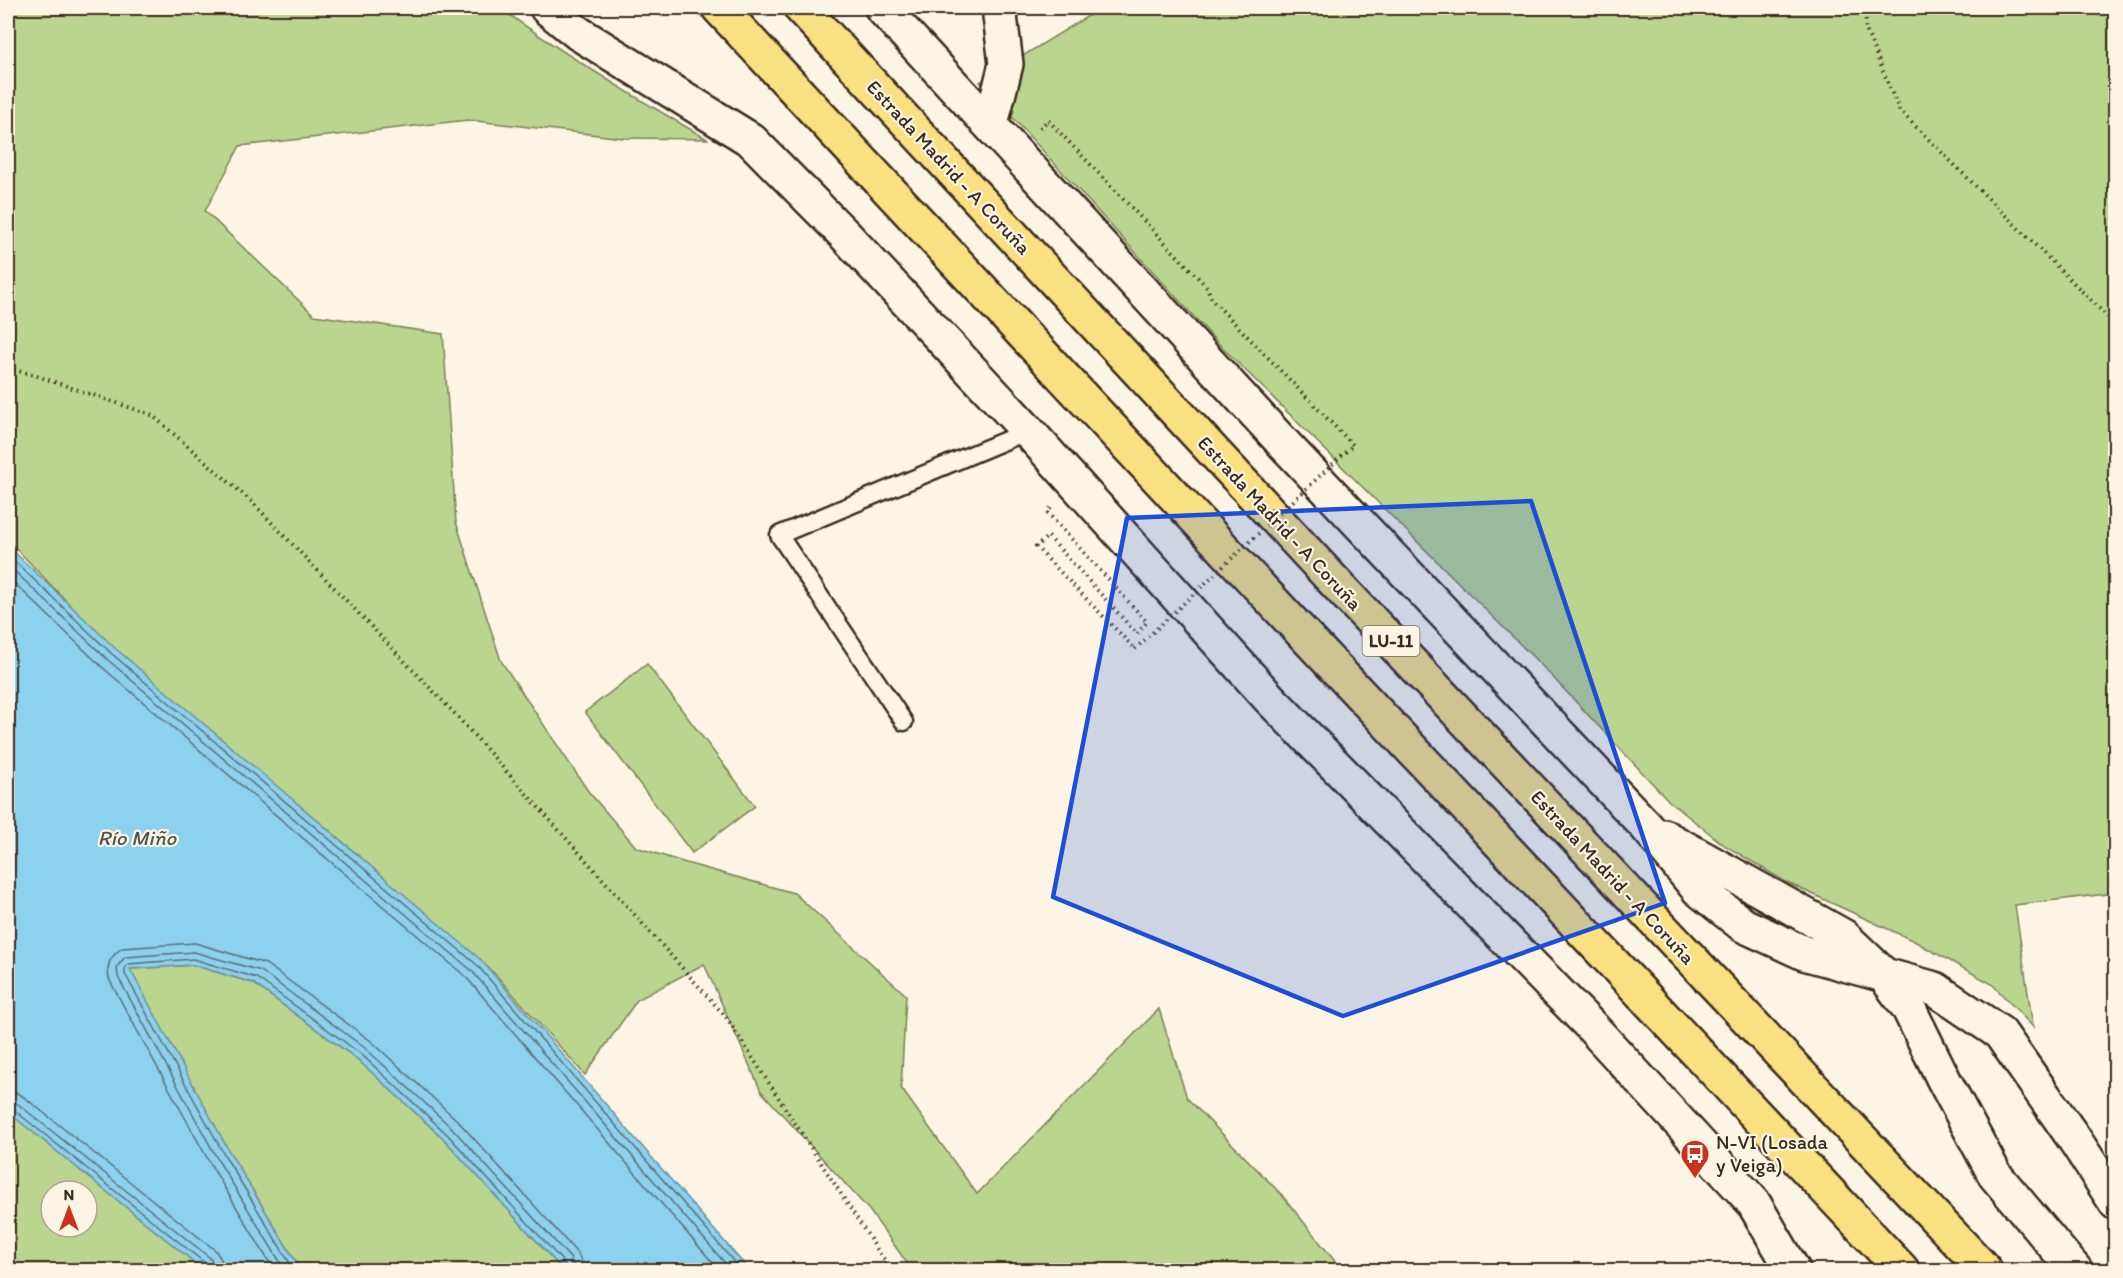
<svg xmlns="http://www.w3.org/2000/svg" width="2123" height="1278" font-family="Itim,sans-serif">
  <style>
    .green { fill: #bad58d; stroke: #7a8056; stroke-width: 1.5; fill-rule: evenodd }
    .water { fill: #8cd1ee; stroke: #6c8e9b; stroke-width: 1.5 }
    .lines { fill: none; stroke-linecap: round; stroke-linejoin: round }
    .shore { stroke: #5b6d71; stroke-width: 1.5 }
    .service-casing { stroke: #3b2a1e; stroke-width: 21 }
    .minor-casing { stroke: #3b2a1e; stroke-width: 38 }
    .trunk-casing { stroke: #3b2a1e; stroke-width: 38 }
    .path { stroke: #3b2a1e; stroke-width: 4; stroke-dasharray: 1.5 4.5; stroke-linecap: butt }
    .service { stroke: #fcf5e5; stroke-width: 16 }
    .minor { stroke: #fcf5e5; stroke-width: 33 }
    .trunk { stroke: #f9e181; stroke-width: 33 }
    .path-bridge { stroke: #3b2a1e; stroke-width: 4; stroke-dasharray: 1.5 4.5; stroke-linecap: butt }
    .marked { fill: #1d4ed8; fill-opacity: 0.2; stroke: #1d4ed8; stroke-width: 4.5; stroke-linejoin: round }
    .labels { text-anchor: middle; stroke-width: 4.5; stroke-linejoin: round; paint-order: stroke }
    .shield { fill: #fcf5e5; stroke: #75675a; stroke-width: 1.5 }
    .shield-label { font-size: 18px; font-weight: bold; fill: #3b2a1e }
    .street-label { font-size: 20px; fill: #3b2a1e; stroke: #fcf5e5 }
    .poi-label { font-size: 20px; fill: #3b2a1e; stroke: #fcf5e5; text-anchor: start }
    .water-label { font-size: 21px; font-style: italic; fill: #4f5452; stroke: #fcf5e5 }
  </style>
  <rect width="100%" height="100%" fill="#fcf5e5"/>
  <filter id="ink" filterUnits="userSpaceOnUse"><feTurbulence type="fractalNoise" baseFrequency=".0167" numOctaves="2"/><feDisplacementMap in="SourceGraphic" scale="12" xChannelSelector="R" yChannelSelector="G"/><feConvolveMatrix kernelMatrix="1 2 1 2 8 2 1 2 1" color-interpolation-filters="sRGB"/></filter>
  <g filter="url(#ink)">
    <!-- green -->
    <path class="green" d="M8,8H500C566,56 636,98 707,139L623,138L468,120L240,146L205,211L314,315L443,334L456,522L501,661L588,791L636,847L686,863L794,893L906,995L901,1088L977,1194L1159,1009L1187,1098L1282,1195L1342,1270H912L869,1210L761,1091L704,964L637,1000L585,1075L496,975L336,836L150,681L90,626L8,540Z
      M1101,8H2115V893L2015,905L2033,1027L1992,984L1914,941L1786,882L1724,845L1669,801L1543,667L1218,343L980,82Z
      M647,664L755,806L692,853L585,712Z
      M193,965L253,983L357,1059L443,1138L563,1270H301L230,1153L129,969Z
      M8,1112L204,1270H21L8,1255ZM51,1191H87V1227H51Z"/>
    <!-- water -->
    <path class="water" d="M8,546L116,649L481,960L749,1270H563L443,1138L357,1059L253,983L193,965L130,969L230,1153L301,1270H204L8,1112Z"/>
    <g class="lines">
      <!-- shore -->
      <path class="shore" d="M8,555L112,654L477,965L741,1270
        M8,565L108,660L471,970L731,1270
        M8,577L102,667L465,976L719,1270
        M8,1092L17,1093L24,1097L215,1250L221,1259L224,1270
        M8,1101L18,1104L209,1257L214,1264L215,1270
        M8,1108L14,1110L205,1263L207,1270
        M274,1270L211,1165L110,981C105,967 110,956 122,948L195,943L266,964L371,1041L458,1121L578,1254L582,1262L583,1270
        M285,1270L218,1160L118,977L117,967L125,957L194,952L261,971L365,1048L452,1128L571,1259L574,1270
        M294,1270L225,1156L125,974V968L128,964L193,959L257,978L361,1054L447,1134L565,1264L567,1270"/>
      <!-- service casing -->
      <g class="service-casing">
        <path id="service" d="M904,722L779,535L1028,431"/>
      </g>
      <!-- minor casing -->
      <g class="minor-casing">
        <path id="minor" d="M547,8L578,33L751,140L845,235L1028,431L1270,699L1590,1025L1753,1202L1793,1270
          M882,8L1284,444L1646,826L1698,889L1743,925L1804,953L1935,989L2000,1033L2073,1137L2116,1203
          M991,124L1006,64L999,8
          M1663,836L1843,936L1884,975L1908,1007L1945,1082L1995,1175L2075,1270"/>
      </g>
      <!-- trunk casing -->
      <g class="trunk-casing">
        <path id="trunk" d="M719,8L1293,623L1902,1270
          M801,8L1330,577L1985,1270"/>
      </g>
      <!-- path -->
      <path class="path" d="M1865,8L1866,30L1899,110L2116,325
        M1040,128L1048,120L1207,287L1212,300L1353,445
        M8,368L34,375L152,415L252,502L455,714L726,1017L882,1257L895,1270
        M1051,508L1047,512L1147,622L1137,634L1048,536L1036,547L1135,649"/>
      <!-- service -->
      <use href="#service" class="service"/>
      <!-- minor -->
      <use href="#minor" class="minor"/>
      <!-- trunk -->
      <use href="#trunk" class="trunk"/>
      <!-- path-bridge -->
      <path class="path-bridge" d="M1135,649L1353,445"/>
    </g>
  </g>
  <!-- marked area -->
  <path class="marked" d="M1531,501L1665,903L1343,1016L1053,897L1127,518Z"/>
  <!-- icons -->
  <defs>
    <g id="bus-pin" transform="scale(1.5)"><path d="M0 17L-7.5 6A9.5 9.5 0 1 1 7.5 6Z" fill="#c8321e" stroke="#fcf5e5"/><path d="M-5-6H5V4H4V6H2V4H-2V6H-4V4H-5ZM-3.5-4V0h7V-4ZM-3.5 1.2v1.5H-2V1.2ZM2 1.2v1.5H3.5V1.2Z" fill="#fff"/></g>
  </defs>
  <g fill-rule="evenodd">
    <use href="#bus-pin" x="1695" y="1154"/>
  </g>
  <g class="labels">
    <!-- shield labels -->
    <rect class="shield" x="1362.5" y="626" width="57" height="30" rx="4.5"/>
    <g class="shield-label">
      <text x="1391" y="647">LU-11</text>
    </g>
    <!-- street labels -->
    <g class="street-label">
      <text transform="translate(949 167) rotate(47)" y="7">Estrada Madrid - A Coruña</text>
      <text transform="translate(1280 523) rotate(47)" y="7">Estrada Madrid - A Coruña</text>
      <text transform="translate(1613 877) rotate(47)" y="7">Estrada Madrid - A Coruña</text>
    </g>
    <!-- poi labels -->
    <g class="poi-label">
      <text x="1716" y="1149">N-VI (Losada<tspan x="1716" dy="23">y Veiga)</tspan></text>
    </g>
    <!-- water labels -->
    <g class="water-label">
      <text x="137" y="845">Río Miño</text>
    </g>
  </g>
  <!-- margin -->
  <rect width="2123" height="1278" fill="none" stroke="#fcf5e5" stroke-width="30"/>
  <rect x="15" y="15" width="2093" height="1248" fill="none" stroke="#3b2a1e" stroke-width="2" filter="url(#ink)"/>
  <!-- north arrow -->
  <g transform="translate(69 1209)"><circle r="28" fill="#fcf5e5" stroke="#afa495" stroke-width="1.5"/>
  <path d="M0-4.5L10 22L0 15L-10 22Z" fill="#c8321e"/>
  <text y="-9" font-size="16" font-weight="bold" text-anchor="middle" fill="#3b2a1e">N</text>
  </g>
</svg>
